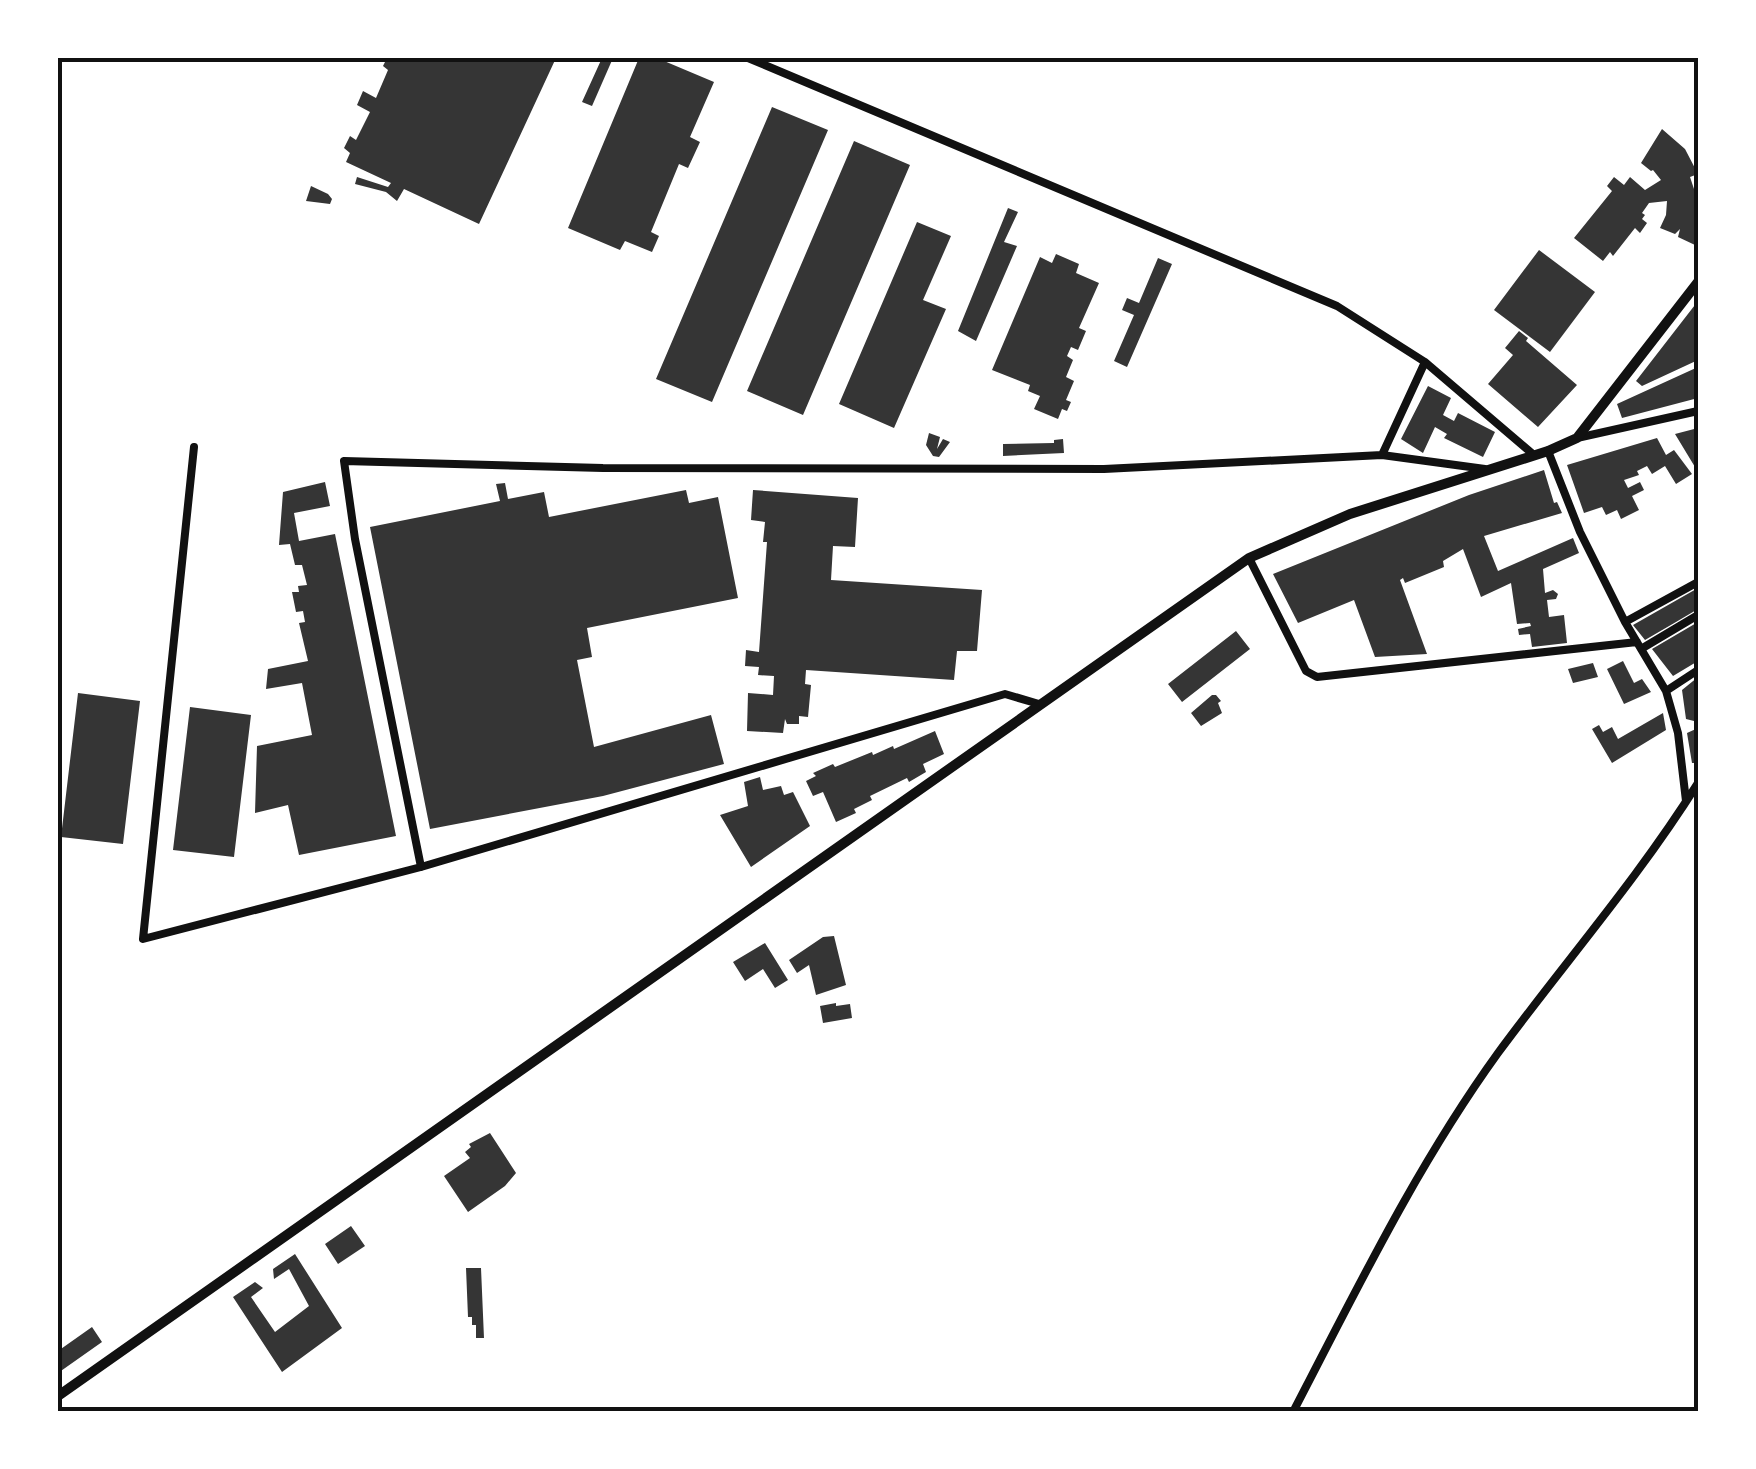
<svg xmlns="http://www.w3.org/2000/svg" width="1756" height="1469" font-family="'Nunito Sans',sans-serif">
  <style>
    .building { fill: #353535 }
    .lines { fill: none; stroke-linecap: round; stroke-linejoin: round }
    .minor { stroke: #111; stroke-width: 8 }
    .tertiary { stroke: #111; stroke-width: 10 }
    .neatline { fill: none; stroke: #111; stroke-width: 4 }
  </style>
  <rect width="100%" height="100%" fill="#fff"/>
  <!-- building -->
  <path class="building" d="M387,58H556L479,224L404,189L397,201L386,192L355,184L357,177L388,187L391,183L346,162L350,153L344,148L350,136L356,140L370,112L357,105L363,91L376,98L388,70L383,66Z
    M602,58H613L592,106L582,102Z
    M639,58H657L714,82L690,137L700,142L688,168L679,164L651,232L659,236L652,252L625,241L620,250L568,228Z
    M772,107L828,130L712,402L656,379Z
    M1662,129L1685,149L1698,174L1690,177L1694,189H1698V236L1695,245L1678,237L1680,229L1675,234L1660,228L1666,215L1667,201L1649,203L1642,213L1645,215L1642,219L1647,223L1640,233L1635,228L1613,256L1610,252L1603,261L1574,238L1612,191L1607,186L1614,177L1624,185L1630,177L1645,190L1661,180L1653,170L1651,171L1641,163Z
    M854,141L910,165L803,415L747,391Z
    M311,186L328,194L332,199L330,204L306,201Z
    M1008,208L1018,212L1004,242L1017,246L976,341L958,331Z
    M917,222L951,236L923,300L946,309L894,428L839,404Z
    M1539,250L1595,292L1550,352L1494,310Z
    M1056,254L1079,264L1076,273L1099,283L1079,328L1086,331L1078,350L1071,347L1067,356L1073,360L1066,377L1074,381L1066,400L1071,402L1067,411L1062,409L1058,419L1034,409L1040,396L1028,391L1030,385L992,370L1040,257L1052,263Z
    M1158,258L1172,264L1127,367L1114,361L1134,315L1122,310L1127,298L1139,303Z
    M1698,301V360L1642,386L1636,381Z
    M1519,331L1528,338L1526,341L1577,385L1538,427L1488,384L1513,355L1505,348Z
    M1698,367V398L1622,418L1617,404Z
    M1428,386L1451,398L1443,415L1454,421L1458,413L1495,432L1483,457L1444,438L1447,434L1435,427L1423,453L1401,439Z
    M1698,428V472L1675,434Z
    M929,433L940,437L937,449L943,439L950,442L939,457L933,456L926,445Z
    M1657,438L1666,455L1674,450L1692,474L1676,484L1665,466L1652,474L1647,466L1637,471L1639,475L1624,480L1628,488L1640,482L1644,490L1632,496L1639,510L1621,519L1617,510L1606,515L1602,507L1584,513L1567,465Z
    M1063,439L1064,453L1003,456V444L1054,443V440Z
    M1544,470L1554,503L1557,502L1562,513L1484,536L1498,571L1573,538L1579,553L1543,569L1545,593L1553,590L1558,594L1556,599L1547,600L1549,617L1564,615L1567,643L1532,647L1530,634L1519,635L1518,629L1531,626L1530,623L1517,624L1511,583L1481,597L1463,549L1443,561L1444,567L1405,583L1403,578L1400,580L1427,654L1375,657L1354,600L1298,623L1273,574L1469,495Z
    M325,482L330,506L294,513L299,541L335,534L396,836L299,855L288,805L255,813L257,746L312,735L302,683L266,689L268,669L308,661L299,623L305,622L303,611L296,612L292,592H299L298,586L307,585L302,565H295L290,544L279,545L283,492Z
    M505,483L508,499L544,492L549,517L686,490L689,503L718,497L738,598L587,628L592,657L577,660L594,747L711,715L724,764L603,796L430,829L370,527L500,501L496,484Z
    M753,490L858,498L855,547L833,546L831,580L982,590L977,651H957L954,680L806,670L805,684L811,685L808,717L799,716V724H787L785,719L783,733L747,731L748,693L773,695L774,676L758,675L759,667L745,666L746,650L759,652L767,542H763L765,522L751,520Z
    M1698,588V609L1676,622L1645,640L1633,625Z
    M1698,622V661L1673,676L1652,649Z
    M1236,631L1250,649L1182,702L1168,684Z
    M1623,661L1634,683L1642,679L1651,692L1624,704L1607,669Z
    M1593,663L1598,677L1573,683L1568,669Z
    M1698,677V722L1686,719L1682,690Z
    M78,693L140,701L123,844L61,837Z
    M1212,695H1216L1221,701L1218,703L1222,713L1201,726L1191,713Z
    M190,707L251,715L234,857L173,850Z
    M1663,713L1666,730L1612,763L1592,729L1599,725L1603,732L1612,727L1618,739Z
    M1698,728V763H1692L1687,733Z
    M935,731L944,754L923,764L926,772L909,782L907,778L870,796L872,800L854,809L856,813L836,822L823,792L813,796L806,781L816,776L813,773L833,764L835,767L872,752L873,755L893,746L894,749Z
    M760,777L763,790L781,786L784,795L793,792L810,826L751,867L720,815L748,806L744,782Z
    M834,936L846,985L816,995L809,965L797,973L789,960L823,937Z
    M765,943L788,980L775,988L763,969L745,981L733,962Z
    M836,1003V1006L850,1004L852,1018L823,1023L820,1006Z
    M490,1133L516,1173L505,1186L468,1212L444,1176L470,1158L465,1152L471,1147L469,1144Z
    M351,1226L365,1246L338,1264L325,1244Z
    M295,1254L342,1328L282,1372L233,1297L255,1282L263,1288L251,1297L275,1332L309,1306L289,1269L274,1279L273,1269Z
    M466,1268H481L484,1338H476V1325H472V1317H468Z
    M92,1327L102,1342L58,1373V1351Z"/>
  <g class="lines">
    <!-- minor -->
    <path class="minor" d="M748,58L1337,306L1425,362L1534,455
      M1577,438L1698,411
      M194,447L143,939L421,867L1005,694L1039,704
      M1548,451L1580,532L1625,622L1666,691L1678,733L1686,801
      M1382,455L1425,362
      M1249,558L1306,671L1317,677L1637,642
      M1625,622L1698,582
      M1641,649L1698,615
      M1666,691L1698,670
      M421,867L355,539L344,461L603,468L1104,469L1382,455L1485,469
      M1293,1412C1357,1289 1417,1165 1498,1053C1565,962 1637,880 1698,783"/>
    <!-- tertiary -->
    <path class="tertiary" d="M58,1396L1249,558L1350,514L1548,451L1577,438L1698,282"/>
  </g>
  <!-- border -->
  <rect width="1756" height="1469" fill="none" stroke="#ffffff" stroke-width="120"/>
  <rect x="60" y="60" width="1636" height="1349" class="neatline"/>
</svg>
